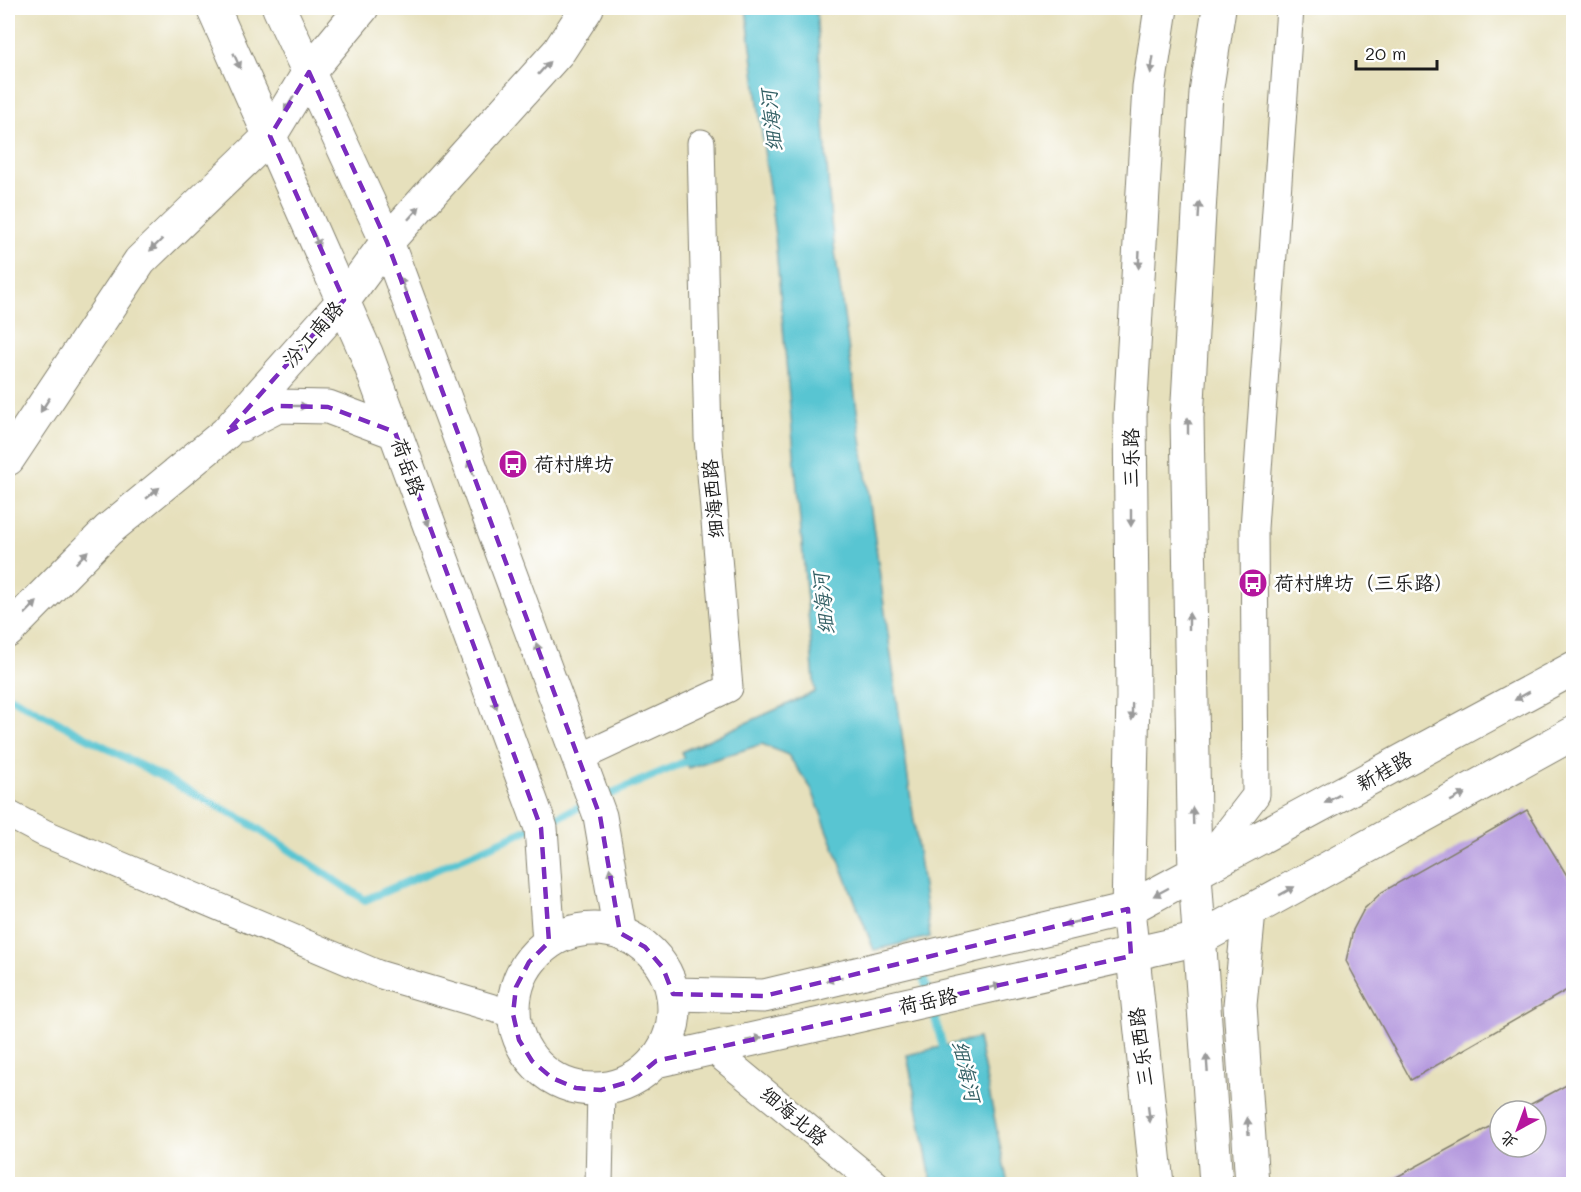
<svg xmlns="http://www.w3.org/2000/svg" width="1581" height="1192" font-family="Mali,'LXGW WenKai TC',sans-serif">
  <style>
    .water { fill: #59c5d2; stroke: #3a7077; stroke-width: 1.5 }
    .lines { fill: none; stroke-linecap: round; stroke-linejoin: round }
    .stream { stroke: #59c5d2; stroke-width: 8 }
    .building { fill: #b296dd }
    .minor-casing { stroke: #817e6c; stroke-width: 29 }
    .tertiary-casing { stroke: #817e6c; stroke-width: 35 }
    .secondary-casing { stroke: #817e6c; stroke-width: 35 }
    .minor { stroke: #fff; stroke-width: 27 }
    .tertiary { stroke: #fff; stroke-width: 33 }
    .secondary { stroke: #fff; stroke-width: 33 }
    .oneway { fill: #999 }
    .marked { fill: none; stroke: #7b2cbf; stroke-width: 4.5; stroke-dasharray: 12 8; stroke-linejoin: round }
    .labels { text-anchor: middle; stroke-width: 5; stroke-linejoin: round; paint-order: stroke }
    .street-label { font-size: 20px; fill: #1c1c1c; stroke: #fff }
    .poi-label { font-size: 20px; fill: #1c1c1c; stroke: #fff; text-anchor: start }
    .water-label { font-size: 21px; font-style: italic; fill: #346065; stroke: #fff }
  </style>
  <rect width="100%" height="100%" fill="#fff"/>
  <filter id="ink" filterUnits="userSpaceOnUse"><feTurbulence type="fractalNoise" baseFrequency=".0167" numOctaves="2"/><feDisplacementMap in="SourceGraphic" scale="12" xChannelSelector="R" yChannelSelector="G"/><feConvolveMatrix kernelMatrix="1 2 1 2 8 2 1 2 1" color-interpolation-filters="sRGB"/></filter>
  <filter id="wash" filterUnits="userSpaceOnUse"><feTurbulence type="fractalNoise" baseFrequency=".008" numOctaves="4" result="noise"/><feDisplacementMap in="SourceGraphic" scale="24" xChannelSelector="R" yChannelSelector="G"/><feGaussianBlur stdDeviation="1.35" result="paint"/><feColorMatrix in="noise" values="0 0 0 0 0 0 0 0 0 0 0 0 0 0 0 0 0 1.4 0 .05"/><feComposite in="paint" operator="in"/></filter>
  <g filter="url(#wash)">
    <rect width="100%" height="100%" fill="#e6e0bc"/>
    <!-- water -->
    <path class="water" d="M746,8H816L831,222L930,937L874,950L811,788L788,755L762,744L688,768L681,752L815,692L775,236Z
      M978,1038L1008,1184H932L907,1055Z"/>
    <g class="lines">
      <!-- stream -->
      <path class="stream" d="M8,696L246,821L365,900L534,827
        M601,798L694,758
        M546,822L589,803
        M921,966L928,994
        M932,1007L945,1055"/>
    </g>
    <g id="blocks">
      <!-- building -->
      <path class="building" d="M1527,810L1574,887V986L1411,1080L1346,961L1353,930L1364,909L1382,892Z
        M1574,1081V1184H1391V1180L1500,1121V1147H1536V1111H1518Z"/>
    </g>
  </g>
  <g filter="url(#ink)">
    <use href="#blocks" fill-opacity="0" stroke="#817e6c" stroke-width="1.5"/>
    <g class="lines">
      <!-- minor casing -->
      <g class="minor-casing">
        <path id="minor" d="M579,758L729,688L708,438L701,143
          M8,814L44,833L378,974L513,1014
          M1199,869L1256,795L1254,528L1290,8
          M711,1048L876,1184
          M599,1184L601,1090"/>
      </g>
      <!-- tertiary casing -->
      <g class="tertiary-casing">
        <path id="tertiary" d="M1195,874L1187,418L1206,93L1219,8
          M1128,909L1133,697L1130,416L1149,87L1161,8
          M673,994L764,996L1128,909L1574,668
          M656,1061L1199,939L1574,733"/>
      </g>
      <!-- secondary casing -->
      <g class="secondary-casing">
        <path id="secondary" d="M213,8L366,353L541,828L549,942
          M279,8L387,242L600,816L620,933
          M241,425L278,406L328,407L395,432
          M8,459L140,261L270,136L309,72L362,8
          M8,631L108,530L226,433L344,300L387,242L559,51L587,8
          M1195,874L1216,1184
          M1128,909L1157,1184
          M1249,912L1240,1005L1252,1184
          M514 1009a80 80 0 1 1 160 0a80 80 0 1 1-160 0Z"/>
      </g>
      <!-- minor -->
      <use href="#minor" class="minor"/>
      <!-- tertiary -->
      <use href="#tertiary" class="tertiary"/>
      <!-- secondary -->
      <use href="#secondary" class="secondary"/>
    </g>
    <!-- one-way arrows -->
    <defs><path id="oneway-solid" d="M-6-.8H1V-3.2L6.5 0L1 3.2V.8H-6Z" transform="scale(1.5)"/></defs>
    <g class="oneway">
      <use href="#oneway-solid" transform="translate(237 61) rotate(66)"/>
      <use href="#oneway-solid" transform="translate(1152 65) rotate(99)"/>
      <use href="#oneway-solid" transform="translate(544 68) rotate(-48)"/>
      <use href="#oneway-solid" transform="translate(289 104) rotate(122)"/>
      <use href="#oneway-solid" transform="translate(1199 210) rotate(-87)"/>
      <use href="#oneway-solid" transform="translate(414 213) rotate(-48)"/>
      <use href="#oneway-solid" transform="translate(316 239) rotate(66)"/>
      <use href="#oneway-solid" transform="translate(156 245) rotate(136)"/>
      <use href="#oneway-solid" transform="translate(1139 260) rotate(93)"/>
      <use href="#oneway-solid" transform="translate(403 285) rotate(-111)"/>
      <use href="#oneway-solid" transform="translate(45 405) rotate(123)"/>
      <use href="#oneway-solid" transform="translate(299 406) rotate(1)"/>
      <use href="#oneway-solid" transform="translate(1188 426) rotate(-90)"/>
      <use href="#oneway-solid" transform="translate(471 468) rotate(-110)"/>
      <use href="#oneway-solid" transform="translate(153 493) rotate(-40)"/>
      <use href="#oneway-solid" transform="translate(426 518) rotate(70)"/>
      <use href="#oneway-solid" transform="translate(1131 518) rotate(90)"/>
      <use href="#oneway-solid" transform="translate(82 557) rotate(-46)"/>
      <use href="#oneway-solid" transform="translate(31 608) rotate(-45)"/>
      <use href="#oneway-solid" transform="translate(1189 621) rotate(-90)"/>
      <use href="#oneway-solid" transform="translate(539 651) rotate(-110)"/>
      <use href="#oneway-solid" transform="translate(1522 696) rotate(151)"/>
      <use href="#oneway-solid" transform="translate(494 701) rotate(70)"/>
      <use href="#oneway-solid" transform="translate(1132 712) rotate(91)"/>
      <use href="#oneway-solid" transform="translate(1458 797) rotate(-29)"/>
      <use href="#oneway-solid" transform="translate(1332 799) rotate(151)"/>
      <use href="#oneway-solid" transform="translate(1193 816) rotate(-92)"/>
      <use href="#oneway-solid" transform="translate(611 876) rotate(-100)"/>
      <use href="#oneway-solid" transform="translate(1287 891) rotate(-29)"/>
      <use href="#oneway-solid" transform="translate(1161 892) rotate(152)"/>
      <use href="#oneway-solid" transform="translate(1071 923) rotate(167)"/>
      <use href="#oneway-solid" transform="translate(834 979) rotate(167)"/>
      <use href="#oneway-solid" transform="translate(993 987) rotate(-12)"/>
      <use href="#oneway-solid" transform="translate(754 1039) rotate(-12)"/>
      <use href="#oneway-solid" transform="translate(1207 1063) rotate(-94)"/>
      <use href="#oneway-solid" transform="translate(1149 1114) rotate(83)"/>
      <use href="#oneway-solid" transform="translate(1248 1126) rotate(-94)"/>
    </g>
  </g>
  <!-- marked area -->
  <path class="marked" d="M309,72L387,242L600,816L620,933L645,947L663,968L673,994L764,996L1128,909L1131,956L656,1061L632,1081L601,1090L576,1088L552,1078L532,1061L519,1040L513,1014L516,987L529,962L549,942L541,828L395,432L328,407L278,406L226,433L344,300L270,136Z"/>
  <!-- icons -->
  <defs>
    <g id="bus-disc" transform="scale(1.5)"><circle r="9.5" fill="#b5179e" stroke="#fff"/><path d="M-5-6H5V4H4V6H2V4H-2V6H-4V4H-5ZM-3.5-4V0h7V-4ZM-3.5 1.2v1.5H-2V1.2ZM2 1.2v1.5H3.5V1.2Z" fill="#fff"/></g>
  </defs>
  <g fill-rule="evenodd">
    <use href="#bus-disc" x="513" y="464"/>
    <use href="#bus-disc" x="1253" y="583"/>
  </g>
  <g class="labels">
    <!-- street labels -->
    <g class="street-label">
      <text transform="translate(313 334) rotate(-49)" y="7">汾江南路</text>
      <text transform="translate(1131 458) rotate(-90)" y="7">三乐路</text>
      <text transform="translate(408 467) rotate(70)" y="7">荷岳路</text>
      <text transform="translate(713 499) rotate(-95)" y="7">细海西路</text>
      <text transform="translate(1384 771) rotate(-29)" y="7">新桂路</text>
      <text transform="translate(928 1001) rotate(-12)" y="7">荷岳路</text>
      <text transform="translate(1141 1047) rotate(-97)" y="7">三乐西路</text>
      <text transform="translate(794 1116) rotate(40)" y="7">细海北路</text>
    </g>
    <!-- poi labels -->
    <g class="poi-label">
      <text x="534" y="471">荷村牌坊</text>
      <text x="1274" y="590">荷村牌坊（三乐路）</text>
    </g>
    <!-- water labels -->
    <g class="water-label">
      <text transform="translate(772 121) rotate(-96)" y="7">细海河</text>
      <text transform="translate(824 604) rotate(-96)" y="7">细海河</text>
      <text transform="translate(966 1071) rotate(77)" y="7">细海河</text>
    </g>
  </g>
  <!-- margin -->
  <rect width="1581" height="1192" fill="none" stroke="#fff" stroke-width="30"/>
  <!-- north arrow -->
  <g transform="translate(1518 1129) rotate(221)"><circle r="28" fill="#ffffff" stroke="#a4a4a4" stroke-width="1.5"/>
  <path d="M0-4.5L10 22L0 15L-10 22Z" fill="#b5179e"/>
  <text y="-9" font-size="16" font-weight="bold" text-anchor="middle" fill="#1c1c1c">北</text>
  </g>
  <!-- scale -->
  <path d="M1356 60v9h81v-9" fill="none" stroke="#1c1c1c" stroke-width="3"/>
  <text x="1365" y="60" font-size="18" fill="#1c1c1c" stroke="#ffffff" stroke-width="4.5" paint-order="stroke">20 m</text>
</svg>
